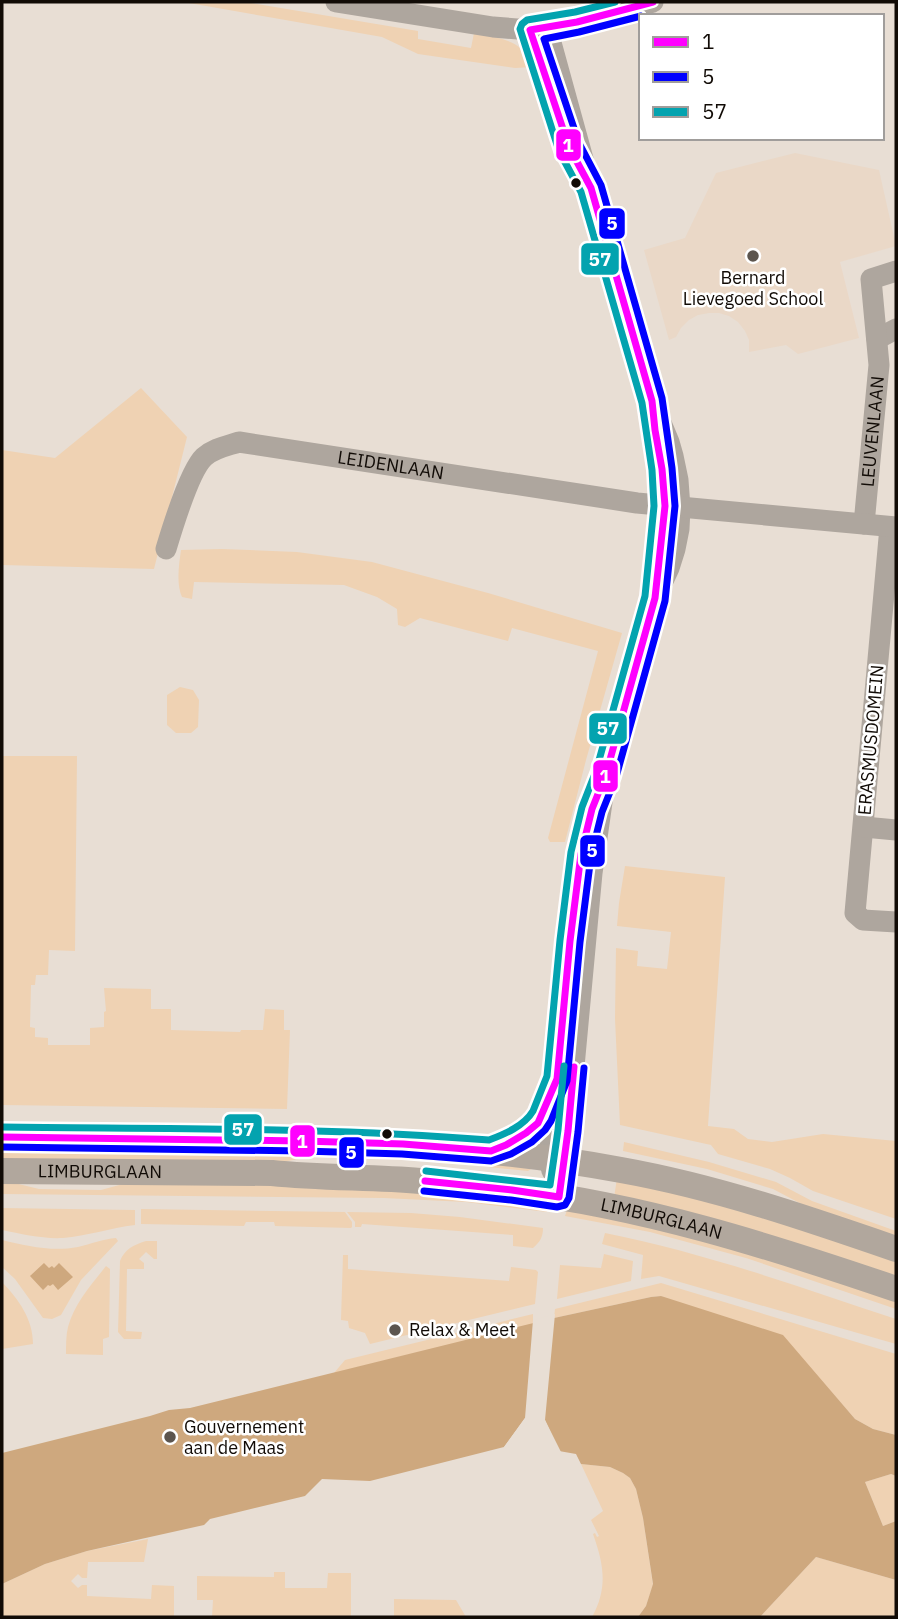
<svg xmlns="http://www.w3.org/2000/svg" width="898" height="1619" font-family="'IBM Plex Sans',sans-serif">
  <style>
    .built { fill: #ead8c7 }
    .green { fill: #efd2b3 }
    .water { fill: #cea87e }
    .pier { fill: #e8ded4 }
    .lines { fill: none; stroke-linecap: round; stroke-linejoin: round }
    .minor { stroke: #aea69e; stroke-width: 21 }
    .major { stroke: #b1a79d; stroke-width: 26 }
    .bus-1-casing { stroke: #fff; stroke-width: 12 }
    .bus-2-casing { stroke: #fff; stroke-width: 12 }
    .bus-3-casing { stroke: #fff; stroke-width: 12 }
    .bus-1 { stroke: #f0f; stroke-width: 7 }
    .bus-2 { stroke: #00f; stroke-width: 7 }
    .bus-3 { stroke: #03a3af; stroke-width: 7 }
    .bus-dot { fill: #110b06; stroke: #fff; stroke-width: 2.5 }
    .poi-dot { fill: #5c554e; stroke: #fff; stroke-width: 2.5 }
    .labels { text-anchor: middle; stroke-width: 5; stroke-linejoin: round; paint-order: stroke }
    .poi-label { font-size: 18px; fill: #110b06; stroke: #fff; text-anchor: start }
    .street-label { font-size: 18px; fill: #110b06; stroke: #fff }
    .line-badge { stroke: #fff; stroke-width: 2.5 }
    .badge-label { font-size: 19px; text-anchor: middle; font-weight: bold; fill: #fff }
  </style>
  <rect width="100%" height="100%" fill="#e8ded4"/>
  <!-- built -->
  <path class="built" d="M795,153L879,170L896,246L840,262L859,338L798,354L786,345L749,352V340L745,331L738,322L729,316L719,313H709L698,315L689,320L681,328L676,337L669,340L644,250L685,238L716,173Z"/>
  <!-- green -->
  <path class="green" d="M183,2H245L418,31V39L471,48L474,33C498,38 524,39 532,67L515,68L418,54L382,37Z
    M141,388L187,437L154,569L2,565V450L55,458Z
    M222,549L297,552L372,562L488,593L622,633L586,760L565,842H550L548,838L598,651L512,628L508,641L420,618L405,627L398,625L397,609L377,597L344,585L194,582L192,599L182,597C176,584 179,564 181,550Z
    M180,687L193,690L199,700L198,727L191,733H176L167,725V695Z
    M2,756H77L75,951L49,950L48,975H36L35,985H31L30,1027L35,1028V1037L48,1038V1045H90V1028L104,1027V1012L106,1011L104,988L151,989V1009H171V1030L240,1032L241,1030H263L265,1009L284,1010V1030H290L287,1109L2,1105Z
    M625,866L725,877L708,1126L734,1129L748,1139L772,1142L823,1134L896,1141V1219L813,1191L790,1178L770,1169L718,1154L711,1145L620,1125L615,1019L616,948L638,951L637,966L667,969L671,932L617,926L619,903Z
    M624,1142L709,1162L776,1182L812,1201L896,1231V1240L809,1208L773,1189L707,1169L623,1151Z
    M2,1148L421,1154L531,1169L528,1171L421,1160L328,1157H310L271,1164L2,1162Z
    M617,1178L695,1196L896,1259V1283L614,1198Z
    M2,1180L39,1189L101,1190L134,1181L384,1185L547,1207V1212L466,1202L384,1198L2,1194Z
    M577,1205L896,1294V1309L746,1258L650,1232L565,1216L567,1210Z
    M2,1208L135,1210V1225C110,1228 87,1236 63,1238C42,1239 22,1234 2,1230Z
    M141,1209L345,1212L352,1222V1227L351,1228L275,1226L274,1222H246L244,1226L141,1224Z
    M347,1212L411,1213L460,1217L543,1228C543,1237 540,1242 533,1248L513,1246V1235L362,1224L361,1227H355V1222Z
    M605,1233C705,1253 800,1287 896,1319V1344L659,1276L641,1279L643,1255L602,1244Z
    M116,1238L118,1241L81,1280L61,1315L52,1319L43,1318L15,1279L2,1267V1240C27,1246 52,1252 78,1247C91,1244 103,1239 116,1238Z
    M146,1241H157V1259H154L146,1252L139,1259L144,1263V1269H127L126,1331L142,1332L141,1339H124L118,1332L120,1261C125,1249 133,1245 146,1241Z
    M604,1254L633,1261L631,1281L557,1299L560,1265L601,1268Z
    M343,1255H348V1269L509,1281L511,1267L536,1270L538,1272L535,1304L370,1344L365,1333L349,1328L348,1321L341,1320Z
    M106,1266L110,1269L109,1337L103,1339V1355L66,1354C66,1345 66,1335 68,1327C74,1304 92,1284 106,1266Z
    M2,1282C19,1300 33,1319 33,1344L2,1349Z
    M661,1283L896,1354V1435L873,1429L855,1419L826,1386L661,1296L651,1297L554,1318L555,1309Z
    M533,1314V1324L334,1373L345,1360Z
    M581,1464L610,1467L623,1473L630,1478L636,1489L643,1518L653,1585L646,1606L638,1617H592C608,1588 604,1565 593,1534L595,1533L597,1537L599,1536L591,1520L603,1511Z
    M891,1474L896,1476V1521L883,1526L865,1482Z
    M148,1539L144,1562H88L87,1578H82L78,1574L71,1581L78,1588L82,1585H87V1596L151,1599L152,1585L174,1586V1617H2V1584L45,1564L87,1551Z
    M816,1557L896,1580V1617H760Z
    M274,1572H285V1588H327L328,1573H351V1617H212L213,1600H197V1576L274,1577Z
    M394,1599L456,1600L466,1617H394Z"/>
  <!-- water -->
  <path class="water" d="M44,1263L49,1268L52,1266L54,1268L59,1263L73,1277L58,1290L53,1284L50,1286L48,1285L43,1290L30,1276Z
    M661,1296L783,1335L855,1419L873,1429L896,1435V1476L891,1474L865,1482L883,1526L896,1521V1580L816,1557L760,1617H638L646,1606L653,1584L643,1518L636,1489L630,1478L623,1473L610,1467L581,1464L576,1454L559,1451L545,1420L525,1418L504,1447L370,1481L322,1479L305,1496L210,1519L204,1525L87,1551L45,1564L2,1584V1453L150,1416L169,1410L190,1408L554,1318L651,1297Z"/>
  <!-- pier -->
  <path class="pier" d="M555,1314L545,1420L561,1452H555L543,1424L527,1422L508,1448L504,1447L525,1418L533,1320Z"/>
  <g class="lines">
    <!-- minor -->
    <g class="minor">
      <path d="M336,2L493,27L530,30L547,28L582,21L653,2"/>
      <path d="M547,28L591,188L652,401L669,442L673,456L678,480L680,508L679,529L675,549L669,568L655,598L606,774L592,873L568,1131L559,1197"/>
      <path d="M530,30L551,91"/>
      <path d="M877,339L896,329"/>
      <path id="s1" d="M864,524L879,365L871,279L896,271"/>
      <path d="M890,527L855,913L863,920L896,922"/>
      <path id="s2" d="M166,549C172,529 190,470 204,457C214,448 227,446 239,442L637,503L896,527"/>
      <path d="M659,562L665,521V493"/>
      <path d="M864,827L896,830"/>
      <path d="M552,1171L549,1159L568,961L578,876"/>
    </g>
    <!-- major -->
    <g class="major">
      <path d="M2,1137C208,1140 417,1132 621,1170C716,1187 806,1218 896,1249"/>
      <path d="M491,1151C536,1133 540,1123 557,1079"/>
      <path id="s3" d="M2,1171L272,1173C321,1178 371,1177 420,1181C451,1183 481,1186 511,1190C644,1206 770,1246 896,1289"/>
    </g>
    <!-- bus-1 casing -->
    <g class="bus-1-casing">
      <path id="bus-1" d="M2,1137L303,1141L403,1144L491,1151L506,1145L526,1133L538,1123L557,1079L570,941L581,854L592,809L606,774L655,598L665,506L662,469L655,430L652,401L591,188L569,147L530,30L577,22L653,2
        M425,1181L512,1190L559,1197L568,1131L574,1067"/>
    </g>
    <!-- bus-2 casing -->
    <g class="bus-2-casing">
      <path id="bus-2" d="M2,1147L303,1151L402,1154L491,1161L511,1154L532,1142L545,1130L551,1121L567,1081L580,942L591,856L602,812L616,777L665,601L675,506L672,468L662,398L601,185L579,143L544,39L579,32L641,16
        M424,1191L511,1200L557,1207L565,1205L569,1198L578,1132L584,1068"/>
    </g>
    <!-- bus-3 casing -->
    <g class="bus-3-casing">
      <path id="bus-3" d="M2,1127C165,1129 327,1127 489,1140C505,1134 524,1126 533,1111L547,1076L560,940L571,852L582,807L596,771L645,596L654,506L652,470L642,403L581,192L559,151L520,29L522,24L527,20L575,12L615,2
        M426,1171L550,1185L558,1130L564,1066"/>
    </g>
    <!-- bus-1 -->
    <use href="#bus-1" class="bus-1"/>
    <!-- bus-2 -->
    <use href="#bus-2" class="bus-2"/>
    <!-- bus-3 -->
    <use href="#bus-3" class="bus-3"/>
  </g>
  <!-- markers -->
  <g class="bus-dot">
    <circle cx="576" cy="183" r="6"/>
    <circle cx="387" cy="1134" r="6"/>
  </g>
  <g class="poi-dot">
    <circle cx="753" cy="256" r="7"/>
    <circle cx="395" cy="1330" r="7"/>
    <circle cx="170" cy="1437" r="7"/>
  </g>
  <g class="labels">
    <!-- poi labels -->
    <g class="poi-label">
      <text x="753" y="284" text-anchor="middle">Bernard<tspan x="753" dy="21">Lievegoed School</tspan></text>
      <text x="409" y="1336">Relax &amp; Meet</text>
      <text x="184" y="1433">Gouvernement<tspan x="184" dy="21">aan de Maas</tspan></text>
    </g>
    <!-- street labels -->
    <g class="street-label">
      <text dy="6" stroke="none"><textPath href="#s1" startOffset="93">LEUVENLAAN</textPath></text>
      <text dy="6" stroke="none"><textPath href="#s2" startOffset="292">LEIDENLAAN</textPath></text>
      <text transform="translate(871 740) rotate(-85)" y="6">ERASMUSDOMEIN</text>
      <text dy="6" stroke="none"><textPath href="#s3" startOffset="98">LIMBURGLAAN</textPath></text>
      <text dy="6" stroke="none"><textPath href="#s3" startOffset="663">LIMBURGLAAN</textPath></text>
    </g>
  </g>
  <g class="line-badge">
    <rect x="555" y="128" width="27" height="34" rx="7" fill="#f0f"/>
    <rect x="598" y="207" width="28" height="33" rx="7" fill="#00f"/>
    <rect x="580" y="242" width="40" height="34" rx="7" fill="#03a3af"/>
    <rect x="588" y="712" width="40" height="33" rx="7" fill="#03a3af"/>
    <rect x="592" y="759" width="27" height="34" rx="7" fill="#f0f"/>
    <rect x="579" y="834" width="27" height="34" rx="7" fill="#00f"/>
    <rect x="223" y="1113" width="40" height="33" rx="7" fill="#03a3af"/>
    <rect x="289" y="1124" width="27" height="34" rx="7" fill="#f0f"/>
    <rect x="338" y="1136" width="27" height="33" rx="7" fill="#00f"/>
  </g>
  <g class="badge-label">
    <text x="568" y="152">1</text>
    <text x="612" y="230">5</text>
    <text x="600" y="266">57</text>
    <text x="608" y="735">57</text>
    <text x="605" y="783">1</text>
    <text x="592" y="857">5</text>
    <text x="243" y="1136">57</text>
    <text x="302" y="1148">1</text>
    <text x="351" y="1159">5</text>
  </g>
  <!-- border -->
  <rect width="898" height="1619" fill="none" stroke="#110b06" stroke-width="7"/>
  <!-- legend -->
  <rect x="639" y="14" width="245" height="126" fill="#ffffff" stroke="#a09d9b" stroke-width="2"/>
  <rect x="653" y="37" width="35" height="10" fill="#ff00ff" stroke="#a09d9b" stroke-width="2"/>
  <text x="702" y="49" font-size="21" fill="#110b06">1</text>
  <rect x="653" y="72" width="35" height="10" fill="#0000ff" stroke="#a09d9b" stroke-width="2"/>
  <text x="702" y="84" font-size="21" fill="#110b06">5</text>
  <rect x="653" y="107" width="35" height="10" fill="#03a3af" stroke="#a09d9b" stroke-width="2"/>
  <text x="702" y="119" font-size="21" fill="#110b06">57</text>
</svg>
